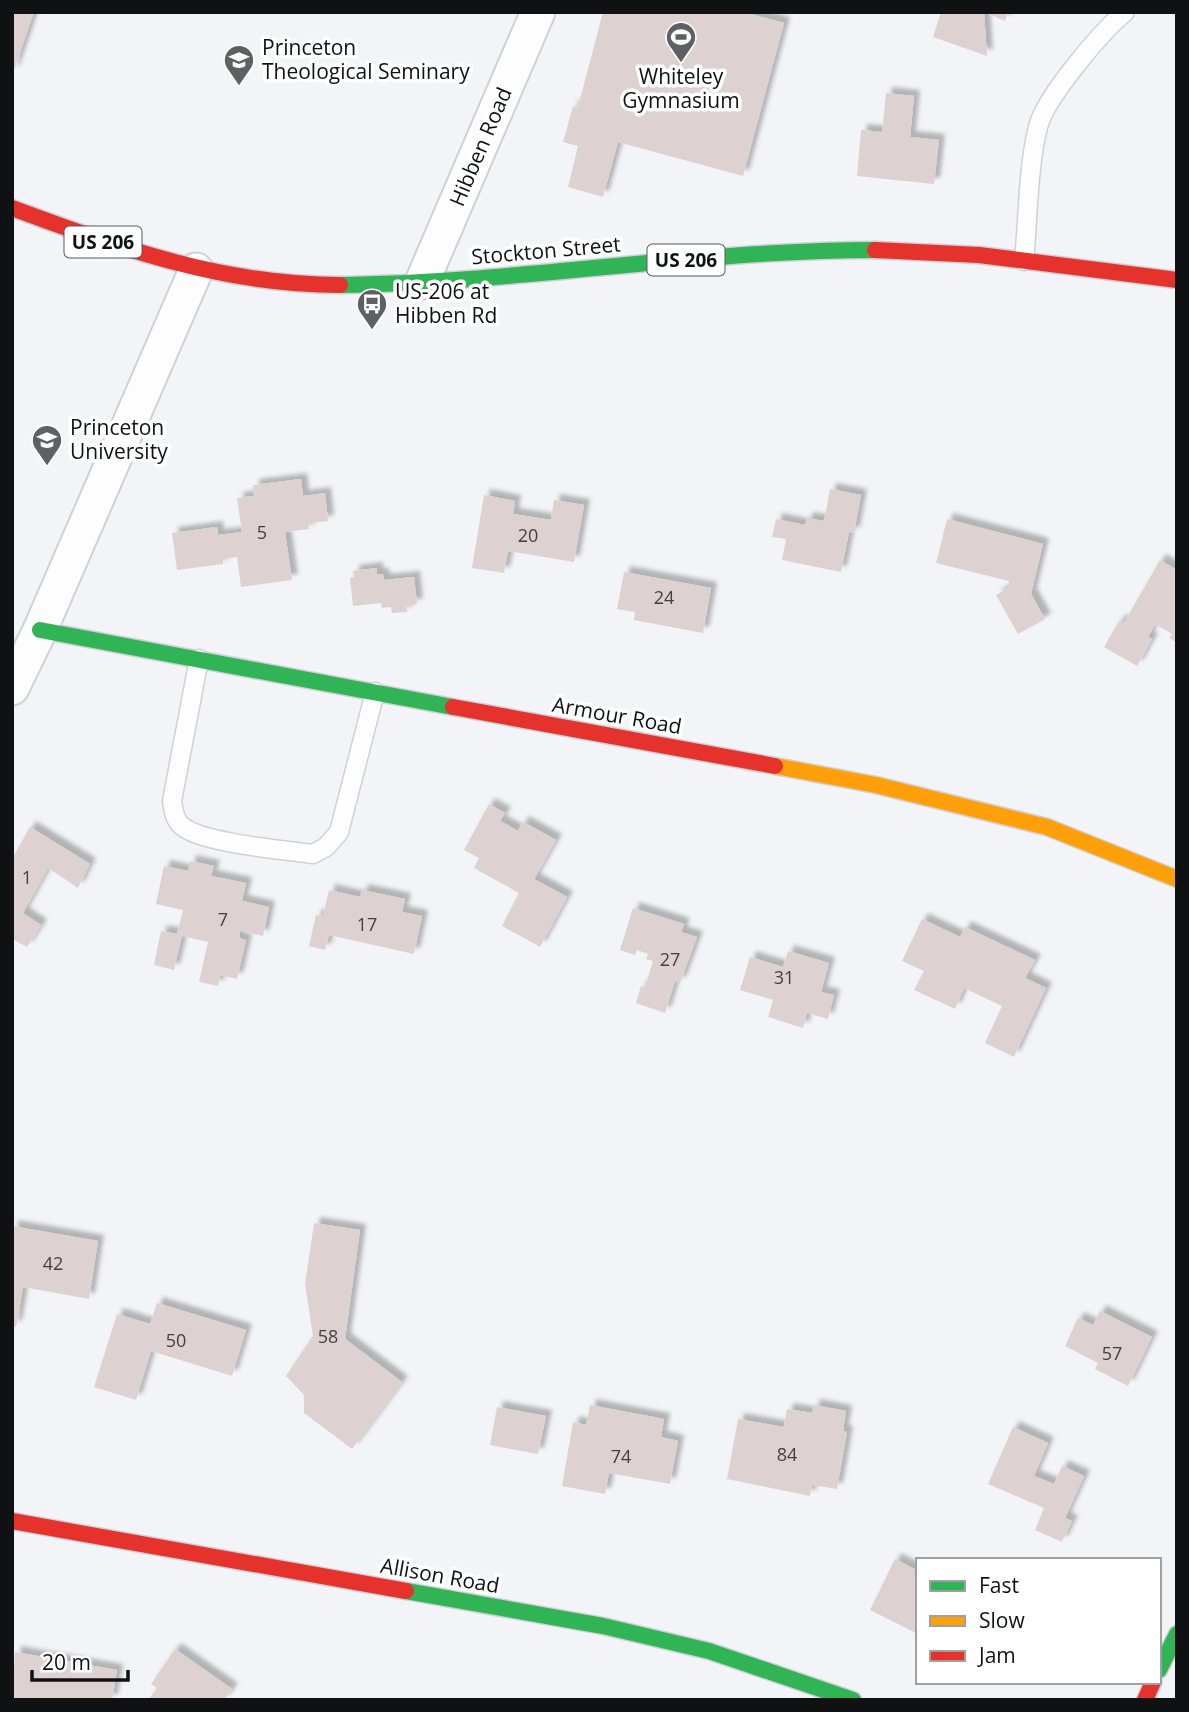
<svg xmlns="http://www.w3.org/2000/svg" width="1189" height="1712" font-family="'Open Sans',sans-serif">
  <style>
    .building { fill: #ddd2d1; filter: url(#shadow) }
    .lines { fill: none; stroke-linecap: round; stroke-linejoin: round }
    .lane-casing { stroke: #cfd1d3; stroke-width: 21 }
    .street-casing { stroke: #cfd1d3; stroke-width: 37 }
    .fast-casing { stroke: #cfd1d3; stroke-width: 19 }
    .slow-casing { stroke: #cfd1d3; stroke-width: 19 }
    .jam-casing { stroke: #cfd1d3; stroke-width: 19 }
    .lane { stroke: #fdfdfe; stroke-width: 18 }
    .street { stroke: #fdfdfe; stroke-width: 33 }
    .fast { stroke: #30b455; stroke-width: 16 }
    .slow { stroke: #ff9f0a; stroke-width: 16 }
    .jam { stroke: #e5322d; stroke-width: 16 }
    .labels { text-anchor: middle; stroke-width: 7; stroke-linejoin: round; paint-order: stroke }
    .number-label { font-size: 18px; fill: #424142 }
    .shield { fill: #fff; stroke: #57585a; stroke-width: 2 }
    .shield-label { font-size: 19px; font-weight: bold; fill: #0f1113 }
    .poi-label { font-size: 21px; fill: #0f1113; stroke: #fff; text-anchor: start }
    .street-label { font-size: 21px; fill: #0f1113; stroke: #fff }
  </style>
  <defs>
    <filter id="shadow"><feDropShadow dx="6" dy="-6" stdDeviation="2" flood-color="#0004"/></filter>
  </defs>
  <rect width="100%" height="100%" fill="#f2f4f7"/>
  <!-- building -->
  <path class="building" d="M12,12H34L13,73H12Z
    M603,12H743L784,23L743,176L618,142L603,197L568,187L578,146L563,142L573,106L578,107Z
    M941,12H1008L1005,21L984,12L987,56L933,37Z
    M886,93L914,96L910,137L939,140L934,184L857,176L861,130L882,132Z
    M301,479L303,496L325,493L328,521L308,523L309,529L285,532L292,580L241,587L237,557L223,559V564L177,570L172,533L217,527L218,535L242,532L237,498L254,496L253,485Z
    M830,489L861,495L854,533L849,532L841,572L782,560L786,539L772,537L776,519L805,525L807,518L824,521Z
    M484,495L515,501L513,514L551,520L554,500L584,505L574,562L508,551L504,573L472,568Z
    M947,519L1043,544L1031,594L1045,619L1018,634L996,595L1008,588L1009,581L936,563Z
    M1160,560L1177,570V643L1169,638L1172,634L1155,624L1148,637L1152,639L1137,666L1104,647L1120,620L1124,623Z
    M377,568V574H383L384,580L414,577L417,604L406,606L407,612L392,613L391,607L382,608L381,603L353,606L350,578L354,577L353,571Z
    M624,572L711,588L703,633L634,620L635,612L617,609Z
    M489,804L505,813L500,821L518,831L523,822L556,840L534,879L567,897L540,947L502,926L519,893L474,868L479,858L464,850Z
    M30,827L90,864L78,888L48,868L23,913L41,925L27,947L12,939V859Z
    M190,861L214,866L211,876L246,883L242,901L269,907L263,936L240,931L239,938L246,940L237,979L220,975L218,986L199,982L208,942L182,936L174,970L154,965L161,931L177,934L183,910L156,904L164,866L188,871Z
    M329,890L360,897L362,890L405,899L402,912L422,916L414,954L329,935L325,950L309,946L316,915L323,916Z
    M633,908L684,924L681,932L697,937L680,983L675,981L665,1013L636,1003L641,986L645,987L653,961L646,959L648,954L637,950L635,955L620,950Z
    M922,919L960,937L965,927L1035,960L1025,978L1046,988L1014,1057L985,1043L1002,1006L964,988L955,1009L914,990L924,971L902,961Z
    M788,951L829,963L821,992L834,995L828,1019L807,1013L803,1028L768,1017L773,1000L740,990L750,957L783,967Z
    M314,1223L360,1230L345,1339L402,1382L352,1449L304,1413V1395L286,1376L313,1336L305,1284Z
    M12,1226L98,1241L89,1299L23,1287L16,1327L12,1326Z
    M157,1303L246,1330L232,1376L151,1351L136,1400L94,1387L117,1314L150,1324Z
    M1100,1311L1152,1337L1128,1386L1095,1369L1098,1363L1065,1346L1078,1318L1093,1325Z
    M590,1405L664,1419L661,1437L678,1441L670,1484L609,1473L605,1494L562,1486L573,1422L586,1425Z
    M814,1405L846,1411L843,1431L847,1432L837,1489L812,1485L810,1496L727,1479L738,1419L784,1427L787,1409L812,1413Z
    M497,1407L546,1416L538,1454L490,1445Z
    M1013,1427L1048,1443L1034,1476L1054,1484L1062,1466L1084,1476L1065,1518L1072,1521L1062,1542L1035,1530L1044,1508L988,1484Z
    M895,1559L918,1571V1634L870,1610Z
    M175,1649L232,1689L224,1700H148L157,1688L151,1684Z
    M15,1652L117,1670L112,1700H12Z"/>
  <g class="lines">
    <!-- lane casing -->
    <g class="lane-casing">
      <path id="lane" d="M1024,261C1028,220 1028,166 1038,127C1045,98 1101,32 1125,12
        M199,659L172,801C174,811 174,819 182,826C201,843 285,850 313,854L326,847L339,832L375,692"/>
    </g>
    <!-- street casing -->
    <g class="street-casing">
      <path id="street" d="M422,282L538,12
        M12,688L40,630L196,270"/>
    </g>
    <!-- fast casing -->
    <g class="fast-casing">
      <path id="fast" d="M340,285C519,283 696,250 875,250
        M40,630L453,707
        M406,1591L603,1626L709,1651L853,1700
        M1159,1670L1177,1634"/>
    </g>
    <!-- slow casing -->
    <g class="slow-casing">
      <path id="slow" d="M775,766L876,785L1047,827L1177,879"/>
    </g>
    <!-- jam casing -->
    <g class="jam-casing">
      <path id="jam" d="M12,208C120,248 223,285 340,285
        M875,250L979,255L1177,280
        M453,707L775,766
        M12,1521L406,1591
        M1145,1700L1153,1682"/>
    </g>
    <!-- lane -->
    <use href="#lane" class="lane"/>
    <!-- street -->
    <use href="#street" class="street"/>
    <!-- fast -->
    <use href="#fast" class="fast"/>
    <!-- slow -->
    <use href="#slow" class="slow"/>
    <!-- jam -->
    <use href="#jam" class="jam"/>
  </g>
  <!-- icons -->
  <defs>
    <g id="stadium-pin" transform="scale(1.575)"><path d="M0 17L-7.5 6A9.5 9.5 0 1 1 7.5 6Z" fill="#5e6063" stroke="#fff"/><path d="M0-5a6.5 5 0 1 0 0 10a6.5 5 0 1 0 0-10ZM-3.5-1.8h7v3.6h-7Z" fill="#fff"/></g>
    <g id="university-pin" transform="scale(1.575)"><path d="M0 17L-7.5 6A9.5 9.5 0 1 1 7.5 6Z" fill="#5e6063" stroke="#fff"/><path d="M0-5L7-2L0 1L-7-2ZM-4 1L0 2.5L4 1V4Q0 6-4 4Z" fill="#fff"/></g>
    <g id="bus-pin" transform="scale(1.575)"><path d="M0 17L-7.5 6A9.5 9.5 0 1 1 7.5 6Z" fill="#5e6063" stroke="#fff"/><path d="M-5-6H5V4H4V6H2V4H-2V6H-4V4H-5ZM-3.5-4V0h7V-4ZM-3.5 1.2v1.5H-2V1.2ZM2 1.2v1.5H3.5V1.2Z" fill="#fff"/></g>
  </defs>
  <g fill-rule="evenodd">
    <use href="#stadium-pin" x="681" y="37"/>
    <use href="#university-pin" x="239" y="60"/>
    <use href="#bus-pin" x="372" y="304"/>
    <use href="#university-pin" x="47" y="440"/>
  </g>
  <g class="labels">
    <!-- number labels -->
    <g class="number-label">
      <text x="262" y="539">5</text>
      <text x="528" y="542">20</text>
      <text x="664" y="604">24</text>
      <text x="27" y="884">1</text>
      <text x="223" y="926">7</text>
      <text x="367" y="931">17</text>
      <text x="670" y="966">27</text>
      <text x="784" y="984">31</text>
      <text x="53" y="1270">42</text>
      <text x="328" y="1343">58</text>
      <text x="176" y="1347">50</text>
      <text x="1112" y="1360">57</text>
      <text x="787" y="1461">84</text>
      <text x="621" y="1463">74</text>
    </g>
    <!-- shield labels -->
    <g class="shield">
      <rect x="64.5" y="226.5" width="77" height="31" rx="5"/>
      <rect x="647.5" y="244.5" width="77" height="31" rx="5"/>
    </g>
    <g class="shield-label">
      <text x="103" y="249">US 206</text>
      <text x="686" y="267">US 206</text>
    </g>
    <!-- poi labels -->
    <g class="poi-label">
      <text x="262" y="55">Princeton<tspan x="262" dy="24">Theological Seminary</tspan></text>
      <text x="681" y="84" text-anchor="middle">Whiteley<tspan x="681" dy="24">Gymnasium</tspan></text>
      <text x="395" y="299">US-206 at<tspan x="395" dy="24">Hibben Rd</tspan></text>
      <text x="70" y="435">Princeton<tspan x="70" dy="24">University</tspan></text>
    </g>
    <!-- street labels -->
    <g class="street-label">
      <text transform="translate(481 147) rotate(-67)" y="7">Hibben Road</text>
      <text transform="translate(546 251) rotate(-5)" y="7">Stockton Street</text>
      <text transform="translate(617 716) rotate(10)" y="7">Armour Road</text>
      <text transform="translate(440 1576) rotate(10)" y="7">Allison Road</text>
    </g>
  </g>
  <!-- border -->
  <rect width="1189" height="1712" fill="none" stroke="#0f1113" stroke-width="28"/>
  <!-- legend -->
  <rect x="916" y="1558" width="245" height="126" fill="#ffffff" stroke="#9fa0a1" stroke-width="2"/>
  <rect x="930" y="1581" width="35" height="10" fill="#30b455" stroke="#9fa0a1" stroke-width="2"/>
  <text x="979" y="1593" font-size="21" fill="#0f1113">Fast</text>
  <rect x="930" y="1616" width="35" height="10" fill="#ff9f0a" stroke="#9fa0a1" stroke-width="2"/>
  <text x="979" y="1628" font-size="21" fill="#0f1113">Slow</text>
  <rect x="930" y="1651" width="35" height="10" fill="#e5322d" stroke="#9fa0a1" stroke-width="2"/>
  <text x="979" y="1663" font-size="21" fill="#0f1113">Jam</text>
  <!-- scale -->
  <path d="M32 1670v10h96v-10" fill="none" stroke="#0f1113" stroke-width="3.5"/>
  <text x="42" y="1670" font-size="21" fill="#0f1113" stroke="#ffffff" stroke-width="5" paint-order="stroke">20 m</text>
</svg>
